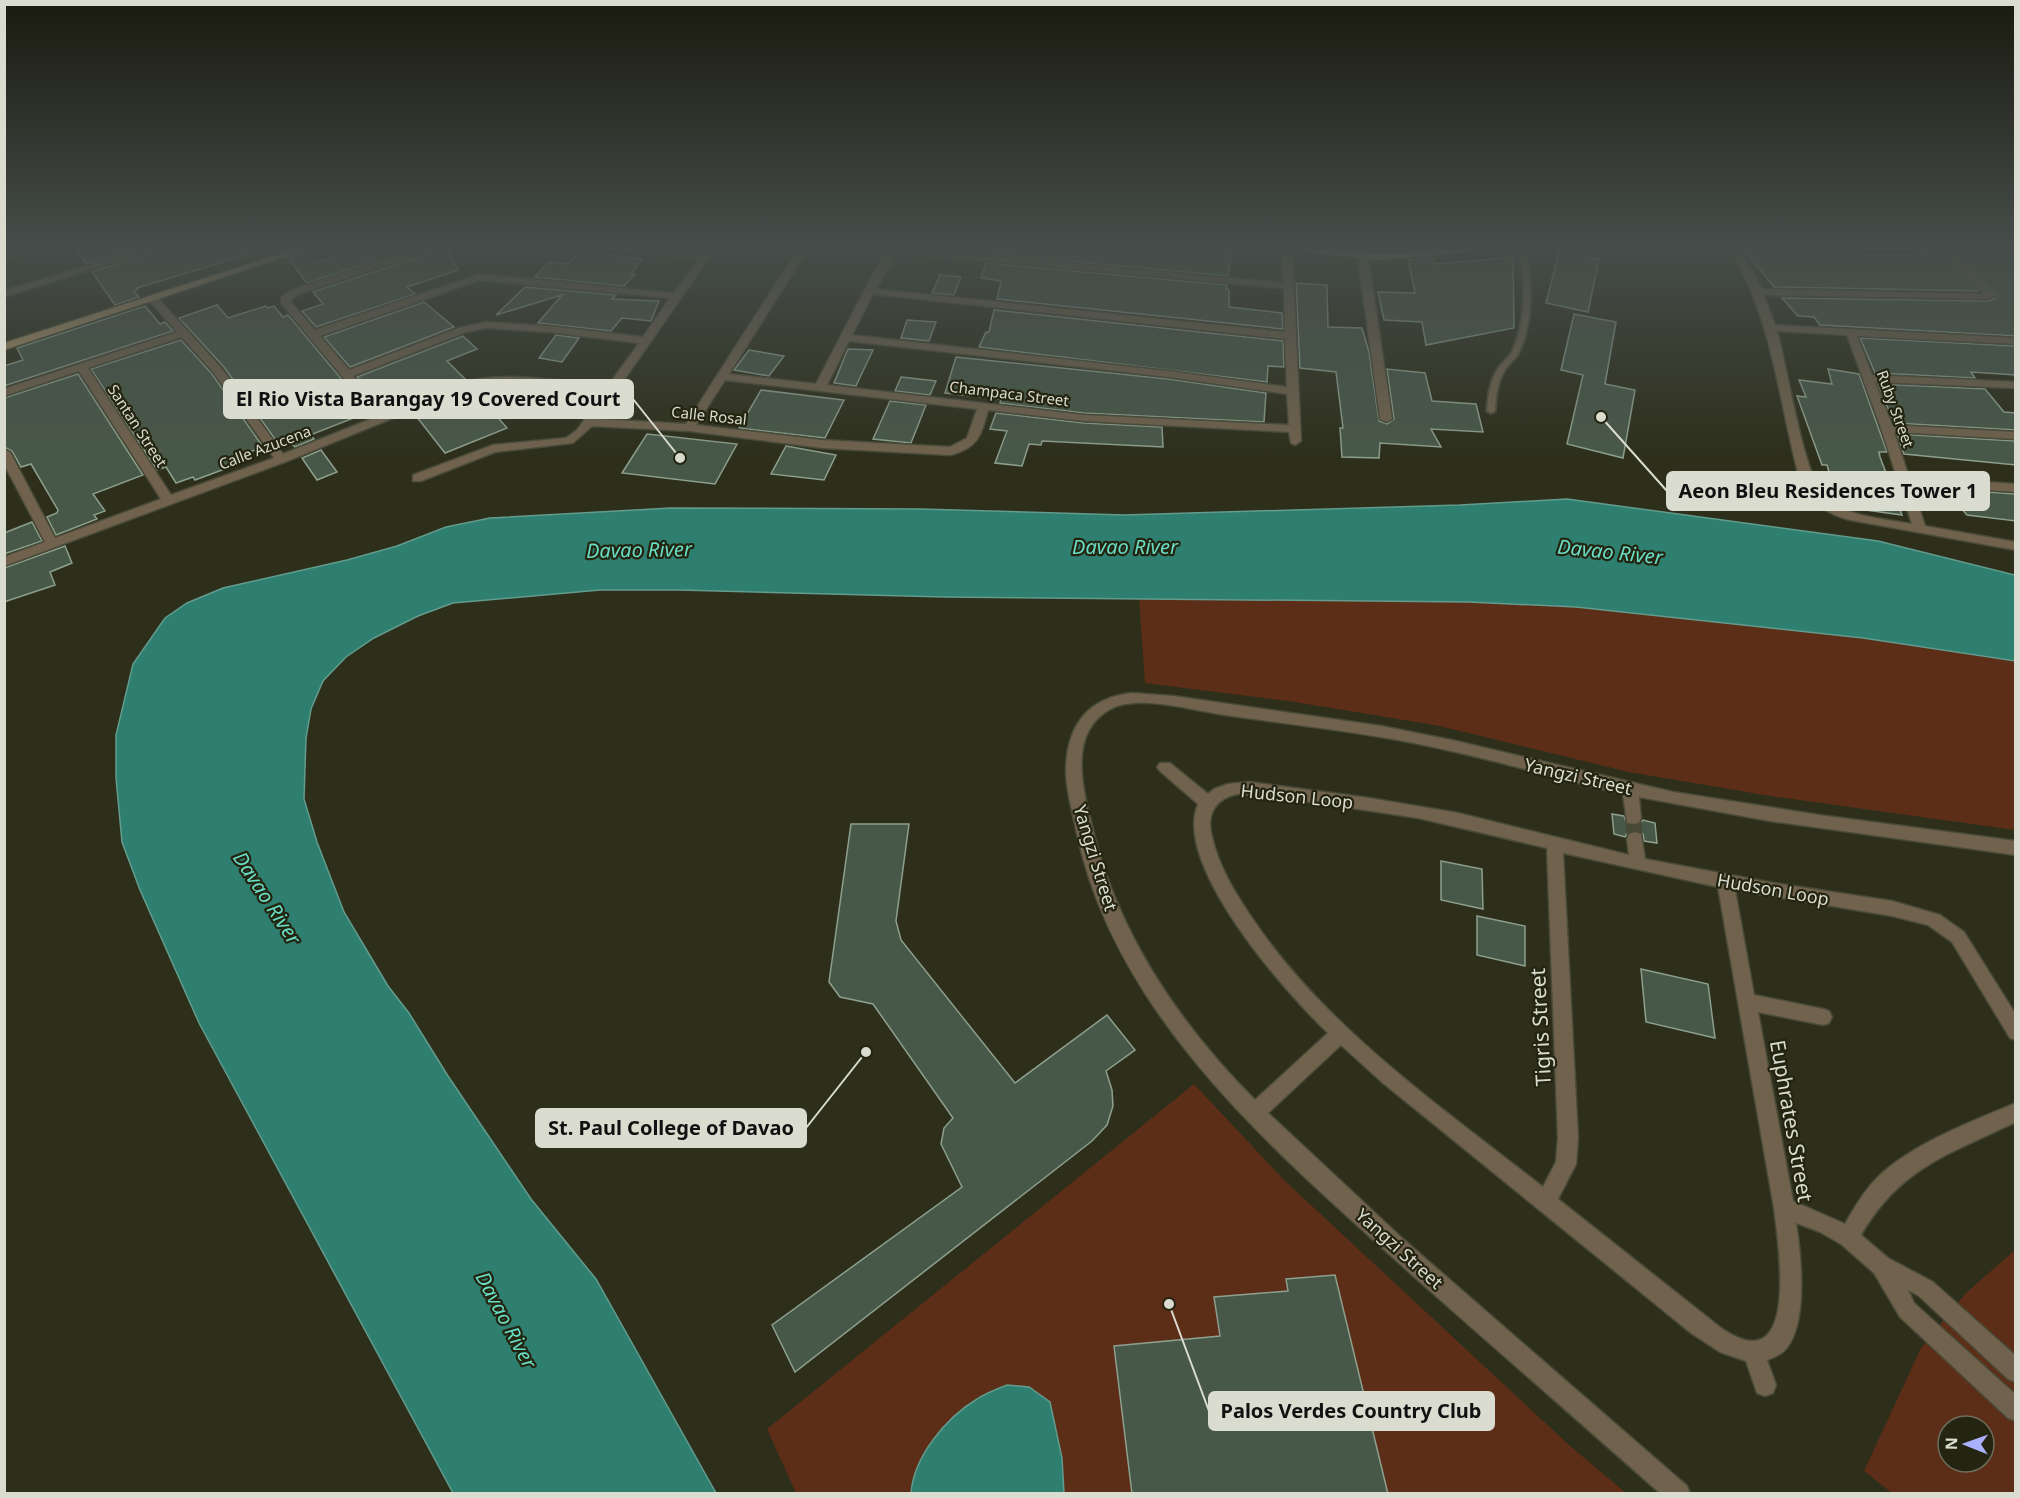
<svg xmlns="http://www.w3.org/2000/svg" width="2020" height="1498" font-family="'Noto Sans',sans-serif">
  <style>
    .green { fill: #5c2e18; fill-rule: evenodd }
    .water { fill: #2f7f70; stroke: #639b8d; stroke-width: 1.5 }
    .building { fill: #485848; stroke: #8d9f8d; stroke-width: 1.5 }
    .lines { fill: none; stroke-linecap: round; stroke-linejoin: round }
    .minor-tunnel { stroke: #474936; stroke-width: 16; stroke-dasharray: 16 8; stroke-linecap: butt }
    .service-casing { stroke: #494b38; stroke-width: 4 }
    .minor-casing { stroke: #494b38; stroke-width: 3 }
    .primary-casing { stroke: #494b38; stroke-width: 3 }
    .service { fill: #70624d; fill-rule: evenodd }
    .minor { fill: #70624d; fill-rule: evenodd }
    .primary { fill: #b19569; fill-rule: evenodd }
    .labels { text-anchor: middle; stroke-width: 4.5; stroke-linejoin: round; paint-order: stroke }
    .far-street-label { font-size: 15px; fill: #dbdcd0; stroke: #242511 }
    .street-label { font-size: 18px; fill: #dbdcd0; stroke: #242511 }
    .water-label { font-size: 20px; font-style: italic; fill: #69ddc6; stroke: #242511 }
    .near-street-label { font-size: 21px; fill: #dbdcd0; stroke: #242511 }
    .leader { fill: none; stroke: #dbdcd0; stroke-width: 2 }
    .callout-dot { fill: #dbdcd0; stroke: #242511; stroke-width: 2 }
    .callout { fill: #dbdcd0; stroke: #dbdcd0; stroke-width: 2 }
    .callout-label { font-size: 20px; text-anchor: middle; font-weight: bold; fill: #111 }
  </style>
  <rect width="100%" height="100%" fill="#2d2f1b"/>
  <!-- green -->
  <path class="green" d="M1139,598C1284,600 1430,598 1575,607C1722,617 1869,639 2015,661V830L1770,796L1629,772L1435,725L1288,701L1145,683Z
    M1194,1084L1284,1180L1569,1445L1626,1493H796L767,1429Z
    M2015,1250V1493H1892L1864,1471L1921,1348L1966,1293ZM1948,1426H1984V1462H1948Z"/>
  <!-- water -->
  <path class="water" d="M1567,499L1878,541L2015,575V661L1863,638L1576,607L1468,602L944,597L679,590H600L453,603L418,616L374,638L346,657L323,681L311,709L306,738L304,799L317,842L344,912L388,986L409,1013L448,1076L531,1199L596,1279L716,1493H453L199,1023L140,890L122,842L116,778V735L133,664L165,618L187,603L223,588L347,560L397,546L446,527L490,518L671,508L921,509L1124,515L1460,505Z
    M1007,1385L1029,1387L1050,1402L1062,1458L1064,1493H911C914,1456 946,1418 977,1399C986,1393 997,1389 1007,1385Z"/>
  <!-- building -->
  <path class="building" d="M76,249H136L86,264Z
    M159,249H252L253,253L137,288L138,289L134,291L139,297L115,305L92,272L158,251Z
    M359,249H366L378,260L307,283L288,258L306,252L315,263Z
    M443,249H448L458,270L407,287L415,294L316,327L302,311L323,304L313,292Z
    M991,249H1232L1228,276L989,254Z
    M1743,249H1829L1834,254L1923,256L1917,249H1939L1979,291L1774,287Z
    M1950,249H1969L1973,253L2016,254V336L1820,325L1814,317L1798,316L1782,298L1989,301L1995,298V293L1991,292Z
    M580,252L642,259L631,274H635L624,286L535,277L549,262L567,264Z
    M1559,252L1599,259L1588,312L1546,303Z
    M1434,257L1435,264L1513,257L1514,328L1426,345L1422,322L1384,320L1378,292L1415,293L1408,260Z
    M986,263L1227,285L1226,289L1229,290V307L1282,313L1283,329L997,299L1001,281L981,278Z
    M940,275L961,277L954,295L932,293Z
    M1296,283L1327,285L1328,327L1362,328L1369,352L1379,421L1387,424L1394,419L1387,369L1425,373L1432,401L1476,404L1483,432L1431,429L1441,447L1380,443L1379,458L1342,457L1340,428H1343L1336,372L1300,368Z
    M525,287L616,295L612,299L659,301L651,321L622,318L611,331L538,323L562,295L496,315Z
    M424,302L454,327L350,367L324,337Z
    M217,305L228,318L266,306L268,308L274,306L283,317L288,315L369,412L310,435L314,439L295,447L286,438L277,442L224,367L179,318Z
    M145,306L160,324L165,322L173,331L4,386V366L23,360L17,348Z
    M994,310L1283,341L1284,367L1268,366L1267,382L979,347L986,332H989Z
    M1574,314L1616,322L1605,384L1635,390L1623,458L1567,444L1583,375L1561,370Z
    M907,320L936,322L929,341L901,338Z
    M556,335L579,338L562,362L539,358Z
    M463,336L477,349L447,361L466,380L389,407L387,404L382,406L357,377Z
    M1860,338L2016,346V375L1971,372L1975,378L1875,373Z
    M181,340L212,374L263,447L244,454L249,460L195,480L193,477L176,483L166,467L157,470L91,369Z
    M848,349L873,350L856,386L834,383Z
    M749,350L784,356L769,376L734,370Z
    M956,357L1168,379L1266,393L1264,422L1084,413L1000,403L1001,399L945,393Z
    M1828,369L1859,374L1887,452H1879L1880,457L1902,515L1866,510L1858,490L1833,486L1827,465H1822L1797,396L1806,397L1799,380L1832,384Z
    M78,374L143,475L93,494L105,511L94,515L97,519L56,535L47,517L57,513L58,510L31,464L21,467L12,451L4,447V398Z
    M901,377L936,381L930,395L895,391Z
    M1878,384L1985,389L2004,412L2016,413V430L1894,423Z
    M474,390L507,428L445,453L413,412L465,391Z
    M761,390L844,400L825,438L739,428Z
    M890,401L926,405L911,443L873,439Z
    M996,413L1084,423L1162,427L1163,447L1042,441L1041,445L1029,444L1022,466L995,463L1007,431L990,429Z
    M647,434L737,444L715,484L622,473Z
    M1897,434L2016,441V465L1904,454Z
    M786,446L836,455L824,480L771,474Z
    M321,450L337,472L317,480L302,458Z
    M1974,491L2016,494V521L1967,515L1947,492Z
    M32,522L42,541L4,554V533Z
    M65,546L72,563L50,572L55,585L4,602V568Z
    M1612,814L1624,816L1627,825H1639L1643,820L1655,823L1657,843L1644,841L1643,834L1636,830L1628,832L1625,837L1614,834Z
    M851,824H909L896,921L901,940L1015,1083L1107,1015L1135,1050L1106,1071L1112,1090L1113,1106L1107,1125L1092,1141L795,1372L772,1325L962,1187L941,1144L944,1128L953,1118L873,1004L840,997L829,982Z
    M1441,861L1482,869L1483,909L1441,900Z
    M1477,916L1525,926V966L1477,955Z
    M1641,969L1708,984L1715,1038L1646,1022Z
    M1335,1275L1388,1494H1132L1114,1346L1220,1336L1214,1297L1288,1291L1286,1279Z"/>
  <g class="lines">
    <!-- minor-tunnel -->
    <path class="minor-tunnel" d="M1633,818L1635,839"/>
    <!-- service casing -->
    <g class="service-casing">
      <path id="service" d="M1520,249H1526C1532,282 1534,320 1519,352C1516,359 1509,363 1505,370C1497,382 1496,397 1495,411L1491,413L1487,411C1488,395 1490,379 1500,366C1504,361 1509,357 1512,352C1527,320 1525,282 1520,249Z
        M1941,249H1947L1991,295V297H1987Z"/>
    </g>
    <!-- minor casing -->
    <g class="minor-casing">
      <path id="minor" d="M22,249H36L4,260V254Z
        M143,249H157L4,297V291Z
        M420,249H434L299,294L290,301L315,330L480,274L674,293L699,258L628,252L623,249L702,253L705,249H715L597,419L686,424L798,249H808L729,374L816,384L864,291L884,254L890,249H911L1283,283L1282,249H1292L1301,441L1295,445L1291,443L1289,432L1084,421L988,410C981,436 978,448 950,455L822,448L689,431L592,426L573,443L495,452L421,481H413V475L493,445L566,438L577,430L604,393C557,388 511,381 464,389L285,462L4,566V557L45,542L4,464V449L10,452L55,538L161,499L79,371L4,396V389L177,332L148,299L153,296L157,297L222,369L283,454L376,417L281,303V298L291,290ZM896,253L1284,288L1285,332L876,289ZM480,280L670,298L643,337L549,326L486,322L459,328L349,370L320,336ZM873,294L1285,339L1287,387L1168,371L852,335ZM486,328L549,332L639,343L608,386C560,382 504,369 457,384C433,391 409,403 385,413L353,376L466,332ZM182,337L214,373L274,458L171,495L88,368ZM849,341L1168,377L1287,394L1289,425L1084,415L827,385ZM725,380L977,409L967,438L950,447L822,440L696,425Z
        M1730,249H1740L1762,289L1993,294L1994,296L1989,299L1764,295L1775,325L2016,338V344L1857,336L1872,375L2016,382V388L1875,382L1892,425L2016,432V439L1894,432L1909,477L2016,484V492L1912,485L1925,526L2016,542V550L1850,520C1823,513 1807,500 1798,473C1778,396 1772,318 1730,249ZM1777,331L1847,335L1881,428L1912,524C1885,519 1851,517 1828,501C1805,486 1787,365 1777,331Z
        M1363,254L1368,257L1392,419L1386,422L1380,419L1358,257Z
        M1132,693L1173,696L1381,726L1456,741L1673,792L1819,815L2016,841V855L1770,821L1639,797L1641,818L1639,823L1633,824L1627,823L1623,794C1559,779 1496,760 1433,747C1364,732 1294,725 1225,715C1194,711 1136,693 1109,710C1069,733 1082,786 1091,822C1115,929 1178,1023 1255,1100L1328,1033C1286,993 1172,865 1198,804L1160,771L1157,767L1160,763H1170L1208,794L1214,789L1228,784L1249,782L1369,798L1458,813L1629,855L1627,839L1629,834L1635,832L1641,834L1645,859L1773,883L1892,901L1940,915L1964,932L2016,1015V1040L2010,1038L1952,942L1928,925L1892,916L1735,890L1754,995L1823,1009L1829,1011L1832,1017L1829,1023L1823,1025L1758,1012L1793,1201L1845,1224C1854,1208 1864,1191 1877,1178C1910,1145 1972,1121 2016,1103V1122C1949,1154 1900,1168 1861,1235L1888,1258L1933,1282L2016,1356V1382L2008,1379L1919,1296L1908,1290L1914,1303L2016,1395V1421L2008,1418L1900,1317L1874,1273L1841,1244L1820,1232L1796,1223C1801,1255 1809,1326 1784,1351C1780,1355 1772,1358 1767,1360L1776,1385L1773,1393L1765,1396L1757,1393L1746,1361L1720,1352L1691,1333L1383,1083L1341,1045L1268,1113L1403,1239L1687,1486L1690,1494H1661C1578,1420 1493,1347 1410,1273C1276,1152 1117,1019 1077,834C1073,813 1066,791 1066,770C1067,726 1087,698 1132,693ZM1238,794L1271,796L1418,818L1547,848L1558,1138L1556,1162L1543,1187C1440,1106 1326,1028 1252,918C1235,893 1219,867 1212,837C1206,815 1215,798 1238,794ZM1563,853L1718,887L1774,1208C1779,1247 1800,1383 1721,1328L1558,1199L1576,1164L1578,1138Z"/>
    </g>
    <!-- primary casing -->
    <g class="primary-casing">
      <path id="primary" d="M295,249H309L4,350V343Z
        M1300,249C1327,247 1353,253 1379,254C1410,255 1441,247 1472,249L1467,252L1381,260L1305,252Z"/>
    </g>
    <!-- service -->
    <use href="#service" class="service"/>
    <!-- minor -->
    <use href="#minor" class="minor"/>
    <!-- primary -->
    <use href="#primary" class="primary"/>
  </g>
  <!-- sky -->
  <linearGradient id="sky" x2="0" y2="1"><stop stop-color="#191a0f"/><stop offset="0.54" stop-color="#464d4a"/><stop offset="1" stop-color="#464d4a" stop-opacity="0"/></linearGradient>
  <rect width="2020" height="458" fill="url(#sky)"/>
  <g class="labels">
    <!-- far-street labels -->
    <g class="far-street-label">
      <text transform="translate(1009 394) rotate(7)" y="5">Champaca Street</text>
      <text transform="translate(1895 409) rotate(70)" y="5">Ruby Street</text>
      <text transform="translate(709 416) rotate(6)" y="5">Calle Rosal</text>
      <text transform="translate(137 426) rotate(57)" y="5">Santan Street</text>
      <text transform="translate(265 448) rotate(-21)" y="5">Calle Azucena</text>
    </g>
    <!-- street labels -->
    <g class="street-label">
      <text transform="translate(1578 777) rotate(13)" y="6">Yangzi Street</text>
      <text transform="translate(1297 797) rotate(6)" y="6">Hudson Loop</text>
      <text transform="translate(1095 858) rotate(73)" y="6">Yangzi Street</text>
      <text transform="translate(1773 890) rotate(10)" y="6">Hudson Loop</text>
      <text transform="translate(1399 1249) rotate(42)" y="6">Yangzi Street</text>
    </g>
    <!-- water labels -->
    <g class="water-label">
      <text x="1125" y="554">Davao River</text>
      <text transform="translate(639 550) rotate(-1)" y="7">Davao River</text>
      <text transform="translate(1610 552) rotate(6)" y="7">Davao River</text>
      <text transform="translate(267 898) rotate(57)" y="7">Davao River</text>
      <text transform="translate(506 1320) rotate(62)" y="7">Davao River</text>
    </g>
    <!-- near-street labels -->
    <g class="near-street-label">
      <text transform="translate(1541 1027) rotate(-93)" y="7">Tigris Street</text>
      <text transform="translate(1791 1121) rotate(80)" y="7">Euphrates Street</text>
    </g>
  </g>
  <!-- callouts -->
  <path class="leader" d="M680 458L633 399M1601 417L1667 491M866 1052L806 1128M1169 1304L1209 1411"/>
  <g class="callout-dot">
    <circle cx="680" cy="458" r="6"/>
    <circle cx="1601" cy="417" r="6"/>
    <circle cx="866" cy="1052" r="6"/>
    <circle cx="1169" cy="1304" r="6"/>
  </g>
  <g class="callout">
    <rect x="224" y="380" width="409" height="38" rx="6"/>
    <rect x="1667" y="472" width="322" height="38" rx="6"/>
    <rect x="536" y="1109" width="270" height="38" rx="6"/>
    <rect x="1209" y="1392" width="285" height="38" rx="6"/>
  </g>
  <g class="callout-label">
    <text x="428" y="406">El Rio Vista Barangay 19 Covered Court</text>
    <text x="1828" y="498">Aeon Bleu Residences Tower 1</text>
    <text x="671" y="1135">St. Paul College of Davao</text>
    <text x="1351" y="1418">Palos Verdes Country Club</text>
  </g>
  <!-- border -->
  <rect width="2020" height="1498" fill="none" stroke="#dbdcd0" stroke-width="12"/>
  <!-- north arrow -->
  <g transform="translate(1966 1444) rotate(271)"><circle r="28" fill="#242511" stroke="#6d6e5d" stroke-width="1.5"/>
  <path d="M0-4.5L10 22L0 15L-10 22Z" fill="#a9b0fc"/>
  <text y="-9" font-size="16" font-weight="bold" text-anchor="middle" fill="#dbdcd0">N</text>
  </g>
</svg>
